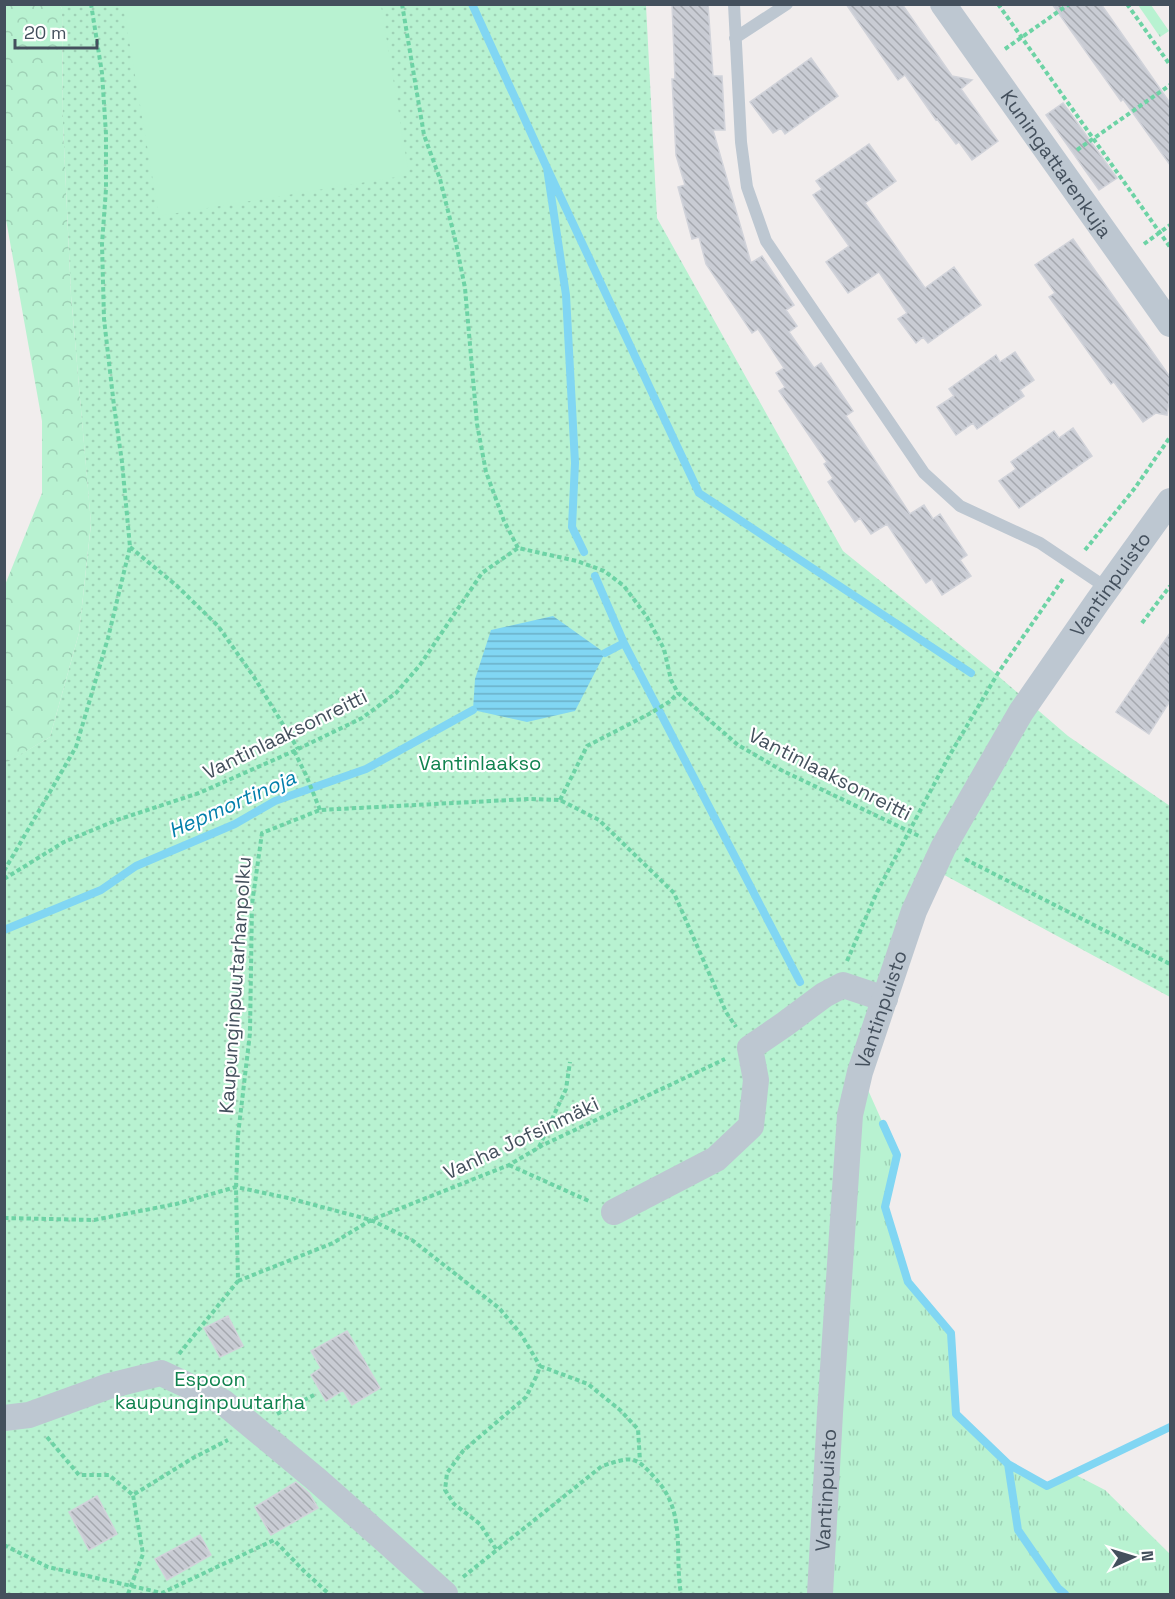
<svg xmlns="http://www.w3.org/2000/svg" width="1175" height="1599" font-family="'Space Grotesk',sans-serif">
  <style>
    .grass { fill: url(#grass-tufts) }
    .forest { fill: url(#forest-crowns) }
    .park { fill: url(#park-dots) }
    .pitch { fill: #b8f2d1 }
    .water { fill: url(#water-rules) }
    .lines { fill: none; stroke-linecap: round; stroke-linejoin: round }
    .stream { stroke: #81d6f3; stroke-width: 8 }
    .building { fill: url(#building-back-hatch); stroke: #d1d3da; stroke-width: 1.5 }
    .path { stroke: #6dd3a5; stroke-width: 4; stroke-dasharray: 4.5 3; stroke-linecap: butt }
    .lane { stroke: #bdc7d1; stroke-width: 12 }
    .street { stroke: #bdc7d1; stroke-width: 26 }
    .labels { text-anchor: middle; stroke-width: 4.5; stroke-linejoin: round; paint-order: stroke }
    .street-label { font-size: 20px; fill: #44505d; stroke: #fff }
    .park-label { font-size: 20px; fill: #10834f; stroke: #fff }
    .water-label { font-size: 21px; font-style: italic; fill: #027fab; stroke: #fff }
  </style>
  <defs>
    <pattern id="grass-tufts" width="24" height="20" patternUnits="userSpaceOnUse" patternTransform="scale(1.5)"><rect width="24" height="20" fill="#b8f2d1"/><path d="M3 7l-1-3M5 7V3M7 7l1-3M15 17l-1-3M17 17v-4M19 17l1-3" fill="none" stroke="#9fd1b6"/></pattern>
    <pattern id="forest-crowns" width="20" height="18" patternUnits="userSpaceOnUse" patternTransform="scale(1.5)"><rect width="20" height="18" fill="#b8f2d1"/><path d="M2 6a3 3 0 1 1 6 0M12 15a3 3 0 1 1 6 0" fill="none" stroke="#9fd1b6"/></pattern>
    <pattern id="park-dots" width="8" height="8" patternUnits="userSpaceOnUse" patternTransform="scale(1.5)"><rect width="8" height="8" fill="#b8f2d1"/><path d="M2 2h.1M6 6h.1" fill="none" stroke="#9fd1b6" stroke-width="1.8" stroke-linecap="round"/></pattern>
    <pattern id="water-rules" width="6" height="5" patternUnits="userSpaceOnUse" patternTransform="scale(1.5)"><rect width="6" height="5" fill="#81d6f3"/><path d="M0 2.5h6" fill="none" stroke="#6bb0c8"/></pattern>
    <pattern id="building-back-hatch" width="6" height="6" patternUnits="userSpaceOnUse" patternTransform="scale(1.5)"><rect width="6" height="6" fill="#c9ccd4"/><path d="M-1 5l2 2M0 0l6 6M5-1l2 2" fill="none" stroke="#a5a8af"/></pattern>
  </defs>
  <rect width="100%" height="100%" fill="#f1eded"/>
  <!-- grass -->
  <path class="grass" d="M1138,5H1151L1169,31L1160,37Z
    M860,1072L897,1155L885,1207L908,1282L951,1333L956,1414L1008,1464L1047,1486L1072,1473L1105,1490L1170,1554V1594H820Z"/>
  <!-- forest -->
  <path class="forest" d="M4,5H60L62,9L63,125L71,295L91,523L79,633L50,737L5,764V585L42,493V421L5,214Z"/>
  <!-- park -->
  <path class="park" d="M60,5H646L657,218L843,551L990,669L1068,736L1170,806V997L935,870L860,1072L820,1594H5L4,764L50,737L79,633L91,524L71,295L63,125L62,9Z"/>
  <!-- pitch -->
  <path class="pitch" d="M123,5H381L409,175L159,216Z"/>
  <!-- water -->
  <path class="water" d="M553,616L605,653L575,711L527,722L473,710L475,679L491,630Z"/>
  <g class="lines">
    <!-- stream -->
    <path class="stream" d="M472,4L547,168L566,295L575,463L572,527L584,552
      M547,168L699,493L971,673
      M595,576L624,643L800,982
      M605,653L624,643
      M4,930L101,890L136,866L235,824L275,801L366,769L473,710
      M883,1124L897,1155L885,1207L908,1282L951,1333L956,1414L1008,1464L1018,1530L1058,1588L1065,1594
      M1008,1464L1047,1486L1170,1427"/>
  </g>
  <!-- building -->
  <path class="building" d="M672,4H708L713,76H722L725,130H713L751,263L762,256L794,305L786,310L797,326L789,332L814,368L821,363L853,411L846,416L910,514L924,505L933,519L940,514L967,555L960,560L971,576L942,595L932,579L926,583L887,524L871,534L860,518L855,522L828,482L833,478L824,464L827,462L779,391L785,387L776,373L784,368L758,329L752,333L706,264L699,237L692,239L678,187L685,185L676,155L672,79H675Z
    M846,4H902L952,76L972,80L961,89L998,141L972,160L959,142L956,144L937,119L936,120L905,75L898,80Z
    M1052,4H1101L1170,103V165L1123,99L1121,101Z
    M811,58L838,96L785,134L781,128L773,133L750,102Z
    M1063,103L1117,178L1099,190L1046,115Z
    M869,144L896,181L865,203L925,288L954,267L981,305L928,343L923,337L916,343L898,319L907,313L879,272L848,293L826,262L849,246L813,195L822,189L816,181Z
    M1073,239L1170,377V393L1167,415L1156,413L1143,422L1114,382L1111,384L1049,297L1055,293L1035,265Z
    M1015,352L1034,380L1020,390L1024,396L977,429L973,423L956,435L937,407L954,396L949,389L996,355L1000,362Z
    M1073,428L1092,456L1019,508L999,481L1016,469L1011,462L1054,431L1059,438Z
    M1170,633V701L1149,734L1116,712Z
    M228,1316L243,1346L220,1357L204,1328Z
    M347,1331L380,1388L352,1405L343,1390L326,1401L311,1375L321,1368L311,1351Z
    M296,1482L309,1493L318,1508L271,1535L255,1507Z
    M97,1496L117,1534L89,1550L69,1512Z
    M200,1535L211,1555L167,1580L155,1559Z"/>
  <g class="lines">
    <!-- path -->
    <path class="path" d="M402,4L424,135L440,179L456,243L465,288L477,424L486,472L504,521L518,548
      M998,4L1170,247
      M1127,4L1170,65
      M1005,49L1069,4
      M1077,150L1170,85
      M1144,244L1170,225
      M130,547L177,586L218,626L254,677L298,749
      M1085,550L1135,488L1170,437
      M1142,623L1170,586
      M294,751L306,775L320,810
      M560,800L587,746L649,714L669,702L678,693
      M965,859L1170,964
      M4,871L76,747L108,638L130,547L122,462L114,406L104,319L102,244L106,189V134L102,73L91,4
      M4,879L64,842L117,820L199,793L294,751L362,718L396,693L420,665L482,573L518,548L577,561L604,571L624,586L647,617L664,649L671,680L678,693L738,745L781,770L921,837
      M847,961L877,892L948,758L998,673L1063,579
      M539,1147L566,1089L570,1062
      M509,1165L591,1202
      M4,1218L94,1220L176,1204L236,1187L288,1198L371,1220L412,1240L499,1308L521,1334L540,1366
      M238,1281L333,1243L371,1220L509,1165L543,1145L725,1059
      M179,1354L238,1281L236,1187L238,1135L250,1033L252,904L262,833L320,810L529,799L560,800L599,820L674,893L726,1012L736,1027
      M540,1366L588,1384L620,1410L638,1429L640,1461
      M277,1414L314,1395
      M47,1437L79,1475H109L133,1495L193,1458L228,1440
      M4,1545L48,1567L162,1593L274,1540L304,1571L329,1594
      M496,1549L480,1524L454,1504L445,1490L447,1473L463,1451L526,1397L537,1375L540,1366
      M463,1577L602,1466C631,1457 634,1454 655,1478C687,1512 674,1553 681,1594
      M128,1594L143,1554L133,1495"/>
    <!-- lane -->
    <path class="lane" d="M734,4L741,142L747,187L766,241L924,473L960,506L1040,543L1107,588
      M735,38L787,4"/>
    <!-- street -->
    <g class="street">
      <path id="s1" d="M943,4L1170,324"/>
      <path d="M614,1212L716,1159L751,1126L756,1080L750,1048L785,1024L824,995L843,985L885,999"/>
      <path d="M4,1418L29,1415L109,1386L161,1373L223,1402L317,1480L386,1541L445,1594"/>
      <path id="s2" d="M820,1594L830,1413L850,1115L860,1072L914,911L943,848L1021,712L1098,601L1170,501"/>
    </g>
  </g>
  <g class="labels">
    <!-- street labels -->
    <g class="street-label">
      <text dy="7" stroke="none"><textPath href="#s1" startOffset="196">Kuningattarenkuja</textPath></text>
      <text dy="7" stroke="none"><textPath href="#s2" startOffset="1076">Vantinpuisto</textPath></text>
      <text transform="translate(285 734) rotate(-26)" y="7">Vantinlaaksonreitti</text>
      <text transform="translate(830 774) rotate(27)" y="7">Vantinlaaksonreitti</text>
      <text transform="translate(235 985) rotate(-86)" y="7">Kaupunginpuutarhanpolku</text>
      <text dy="7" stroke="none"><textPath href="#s2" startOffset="590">Vantinpuisto</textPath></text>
      <text transform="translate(521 1138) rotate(-25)" y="7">Vanha Jofsinmäki</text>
      <text dy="7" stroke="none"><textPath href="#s2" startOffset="104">Vantinpuisto</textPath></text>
    </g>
    <!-- park labels -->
    <g class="park-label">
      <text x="480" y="770">Vantinlaakso</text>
      <text x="210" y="1386">Espoon<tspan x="210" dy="23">kaupunginpuutarha</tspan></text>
    </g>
    <!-- water labels -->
    <g class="water-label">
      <text transform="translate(232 804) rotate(-24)" y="7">Hepmortinoja</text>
    </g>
  </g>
  <!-- border -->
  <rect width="1175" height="1599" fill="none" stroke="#44505d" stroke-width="12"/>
  <!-- north arrow -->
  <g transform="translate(1133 1557) rotate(86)" stroke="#ffffff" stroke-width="4.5" paint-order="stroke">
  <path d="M0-4.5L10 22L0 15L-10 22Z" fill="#44505d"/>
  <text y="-9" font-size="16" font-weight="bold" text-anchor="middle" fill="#44505d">N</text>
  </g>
  <!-- scale -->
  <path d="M15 39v9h82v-9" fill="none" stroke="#44505d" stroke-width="3"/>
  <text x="24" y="39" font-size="18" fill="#44505d" stroke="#ffffff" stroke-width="4.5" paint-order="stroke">20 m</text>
</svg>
